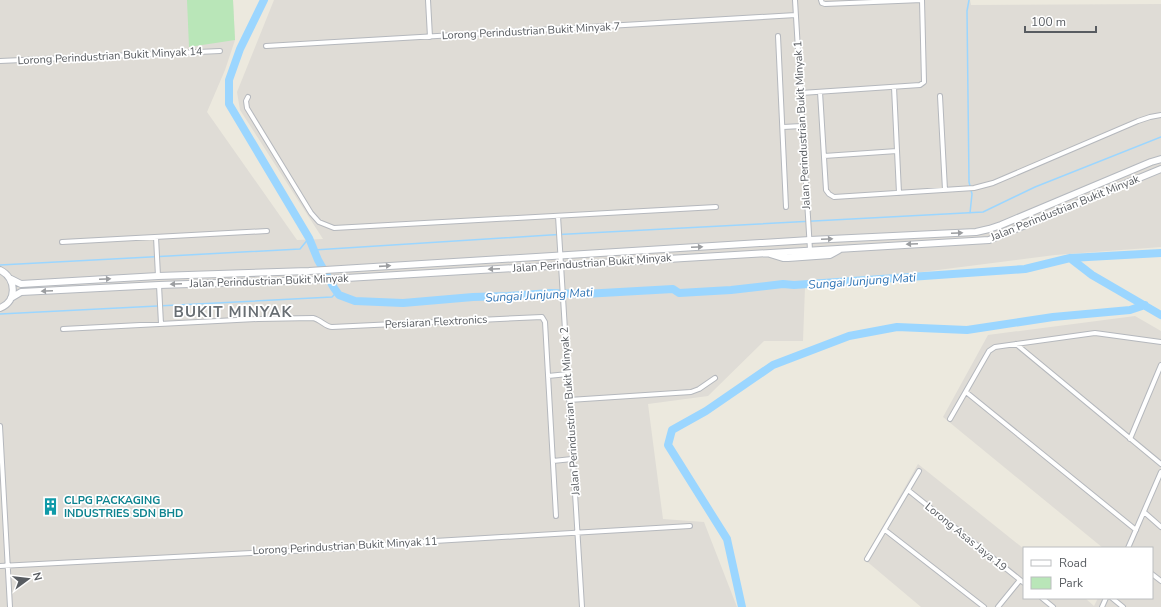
<svg xmlns="http://www.w3.org/2000/svg" width="1161" height="607" font-family="'Nunito Sans',sans-serif">
<style>
.industrial{fill:#dfdcd6}
.green{fill:#b9e6b8}
.lines{fill:none;stroke-linecap:round;stroke-linejoin:round}
.stream{stroke:#9bd6ff;stroke-width:1.5}
.river{stroke:#9bd6ff;stroke-width:8}
.minor-casing{stroke:#b5b8bd;stroke-width:6}
.secondary-casing{stroke:#b5b9bf;stroke-width:8}
.minor{stroke:#fff;stroke-width:4}
.secondary{stroke:#fff;stroke-width:6}
.oneway{fill:#9b9da0}
.labels{text-anchor:middle;dominant-baseline:central;stroke-width:3.5;stroke-linejoin:round;paint-order:stroke}
.street-label{font-size:11px;fill:#585c61;stroke:#fff}
.culture-label{font-size:11px;font-weight:bold;fill:#0d838f;stroke:#fff;text-anchor:start}
.water-label{font-size:12px;font-style:italic;fill:#3377b7;stroke:#fff}
.district-label{font-size:15px;font-weight:bold;letter-spacing:1px;fill:#686e73;stroke:#fff}
</style>
<rect width="100%" height="100%" fill="#ece9de"/>
<path class="industrial" d="M 0,0 L 233,0 L 235,40 L 225,70 L 207,112 L 297,240 L 323,239 L 240,110 L 237,92 L 274,0 L 970,0 L 971,5 L 1161,4 L 1161,247 L 1055,255 L 805,287 L 803,341 L 764,341 L 708,396 L 648,404 L 663,519 L 704,522 L 737,607 L 0,607 Z
M 1135,316 L 1161,331 L 1161,607 L 921,607 L 864,559 L 918,464 L 1024,549 L 1024,598 L 1085,598 L 1094,606 L 1098,598 L 1152,598 L 1152,548 L 1103,548 L 943,417 L 988,335 Z"/>
<path class="green" d="M 187,0 L 233,0 L 235,40 L 189,47 Z"/>
<g class="lines">
<path class="stream" d="M 969,0 L 967,11 L 969,182 L 972,194 L 970,213
M 314,250 L 550,235 L 983,212 L 1035,187 L 1161,137
M 0,265 L 300,249 L 309,238
M 0,314 L 332,297 L 337,292"/>
<path class="river" d="M 264,0 L 240,49 L 229,80 L 229,104 L 309,238 L 318,260 L 334,288 L 339,295 L 355,301 L 403,303 L 473,297 L 508,296 L 551,293 L 584,294 L 673,289 L 679,293 L 731,290 L 783,284 L 794,285 L 1025,269 L 1070,258 L 1161,253
M 1070,258 L 1092,275 L 1161,315
M 742,607 L 727,539 L 668,445 L 672,430 L 706,411 L 773,365 L 849,336 L 897,327 L 967,330 L 1053,317 L 1130,310 L 1145,305"/>
<defs>
<path id="minor" d="M 428,0 L 430,37
M 795,0 L 810,250
M 778,36 L 786,207
M 266,46 L 796,15
M 0,61 L 220,51
M 894,87 L 899,193
M 820,92 L 826,190 L 829,194 L 834,197 L 974,188 L 993,183 L 1138,121 L 1150,117 L 1161,115
M 801,93 L 920,85 L 924,82 L 922,0 L 825,4 L 822,3 L 821,0
M 940,96 L 945,190
M 248,97 L 246,101 L 247,108 L 311,213 L 319,222 L 334,228 L 716,207
M 783,127 L 802,126
M 824,156 L 897,151
M 558,216 L 582,607
M 156,237 L 158,276
M 62,242 L 267,231
M 159,285 L 161,324
M 63,329 L 258,319 L 313,318 C 321,320 326,327 332,327 L 542,317 L 545,322 L 556,516
M 1016,344 L 1161,464
M 548,376 L 568,374
M 966,392 L 1136,530
M 569,400 L 691,392 L 699,389 L 715,378
M 950,419 L 989,351 L 995,347 L 1095,333 L 1161,342
M 0,426 L 10,607
M 1130,439 L 1161,365
M 553,461 L 572,459
M 908,490 L 1024,583
M 1144,512 L 1161,527
M 885,530 L 984,607
M 1128,548 L 1161,472
M 867,559 L 919,471
M 0,566 L 349,548 L 418,542 L 690,526
M 1152,574 L 1161,581
M 1042,598 L 1053,607
M 1112,598 L 1123,607
M 998,607 L 1020,580
M 1102,607 L 1106,598"/>
<path id="secondary" d="M 770,254 L 783,258 L 788,258 L 830,255 L 839,250
M 0,270 C 16,278 18,301 0,308
M 11,279 L 21,284 L 158,276 L 309,271 L 810,240 L 976,232 L 989,229 L 1001,225 L 1151,162 L 1161,159
M 11,298 L 21,292 L 159,285 L 313,280 L 989,240 L 1161,169"/>
</defs>
<use href="#minor" class="minor-casing"/>
<use href="#secondary" class="secondary-casing"/>
<use href="#minor" class="minor"/>
<use href="#secondary" class="secondary"/>
</g>
<defs><path id="oneway-solid" d="M-6-.8H1V-3.2L6.5 0L1 3.2V.8H-6Z"/></defs>
<g class="oneway">
<use href="#oneway-solid" transform="translate(957 233) rotate(-3)"/>
<use href="#oneway-solid" transform="translate(827 239) rotate(-3)"/>
<use href="#oneway-solid" transform="translate(912 244) rotate(177)"/>
<use href="#oneway-solid" transform="translate(697 247) rotate(-3)"/>
<use href="#oneway-solid" transform="translate(385 266) rotate(-4)"/>
<use href="#oneway-solid" transform="translate(494 269) rotate(177)"/>
<use href="#oneway-solid" transform="translate(105 279) rotate(-3)"/>
<use href="#oneway-solid" transform="translate(176 284) rotate(178)"/>
<use href="#oneway-solid" transform="translate(47 291) rotate(177)"/>
</g>
<defs>
<symbol id="building-bare" viewBox="-9 -9 18 18"><path d="M-4-6H4V6H1V3H-1V6H-4ZM-2.5-4.3h1.7v1.8h-1.7ZM.8-4.3h1.7v1.8H.8ZM-2.5-1h1.7V.8h-1.7ZM.8-1h1.7V.8H.8Z" fill="#0f9aa8" stroke="#fff" stroke-width="2.5" paint-order="stroke"/></symbol>
</defs>
<g fill-rule="evenodd">
<use href="#building-bare" x="38" y="494" width="25" height="25"/>
</g>
<g class="labels">
<g class="street-label">
<text transform="translate(531 31) rotate(-3)">Lorong Perindustrian Bukit Minyak 7</text>
<text transform="translate(110 56) rotate(-3)">Lorong Perindustrian Bukit Minyak 14</text>
<text transform="translate(802 125) rotate(-93)">Jalan Perindustrian Bukit Minyak 1</text>
<text transform="translate(1065 208) rotate(-22)">Jalan Perindustrian Bukit Minyak</text>
<text transform="translate(592 263) rotate(-4)">Jalan Perindustrian Bukit Minyak</text>
<text transform="translate(269 281) rotate(-2)">Jalan Perindustrian Bukit Minyak</text>
<text transform="translate(436 322) rotate(-3)">Persiaran Flextronics</text>
<text transform="translate(570 411) rotate(-94)">Jalan Perindustrian Bukit Minyak 2</text>
<text transform="translate(966 537) rotate(39)">Lorong Asas Jaya 19</text>
<text transform="translate(345 546) rotate(-3)">Lorong Perindustrian Bukit Minyak 11</text>
</g>
<g class="culture-label">
<text x="64" y="500">CLPG PACKAGING<tspan x="64" dy="13">INDUSTRIES SDN BHD</tspan></text>
</g>
<g class="water-label">
<text transform="translate(862 281) rotate(-4)">Sungai Junjung Mati</text>
<text transform="translate(539 295) rotate(-3)">Sungai Junjung Mati</text>
</g>
<g class="district-label">
<text x="233" y="312">BUKIT MINYAK</text>
</g>
</g>
<rect x="1023" y="547" width="130" height="52" fill="#ffffff" stroke="#bcbec0"/>
<rect x="1031" y="560" width="20" height="6" fill="#ffffff" stroke="#bcbec0"/>
<text x="1059" y="567" font-size="12" fill="#585c61">Road</text>
<rect x="1031" y="577" width="20" height="12" fill="#b9e6b8" stroke="#bcbec0"/>
<text x="1059" y="587" font-size="12" fill="#585c61">Park</text>
<g transform="translate(28 579) rotate(75)" stroke="#ffffff" stroke-width="3" paint-order="stroke">
<path d="M0-3L7 15L0 10L-7 15Z" fill="#585c61"/>
<text y="-6" font-size="11" font-weight="bold" text-anchor="middle" fill="#585c61">N</text>
</g>
<path d="M1025 26v6h71v-6" fill="none" stroke="#585c61" stroke-width="2"/>
<text x="1031" y="26" font-size="12" fill="#585c61" stroke="#ffffff" stroke-width="3" paint-order="stroke">100 m</text>
</svg>
